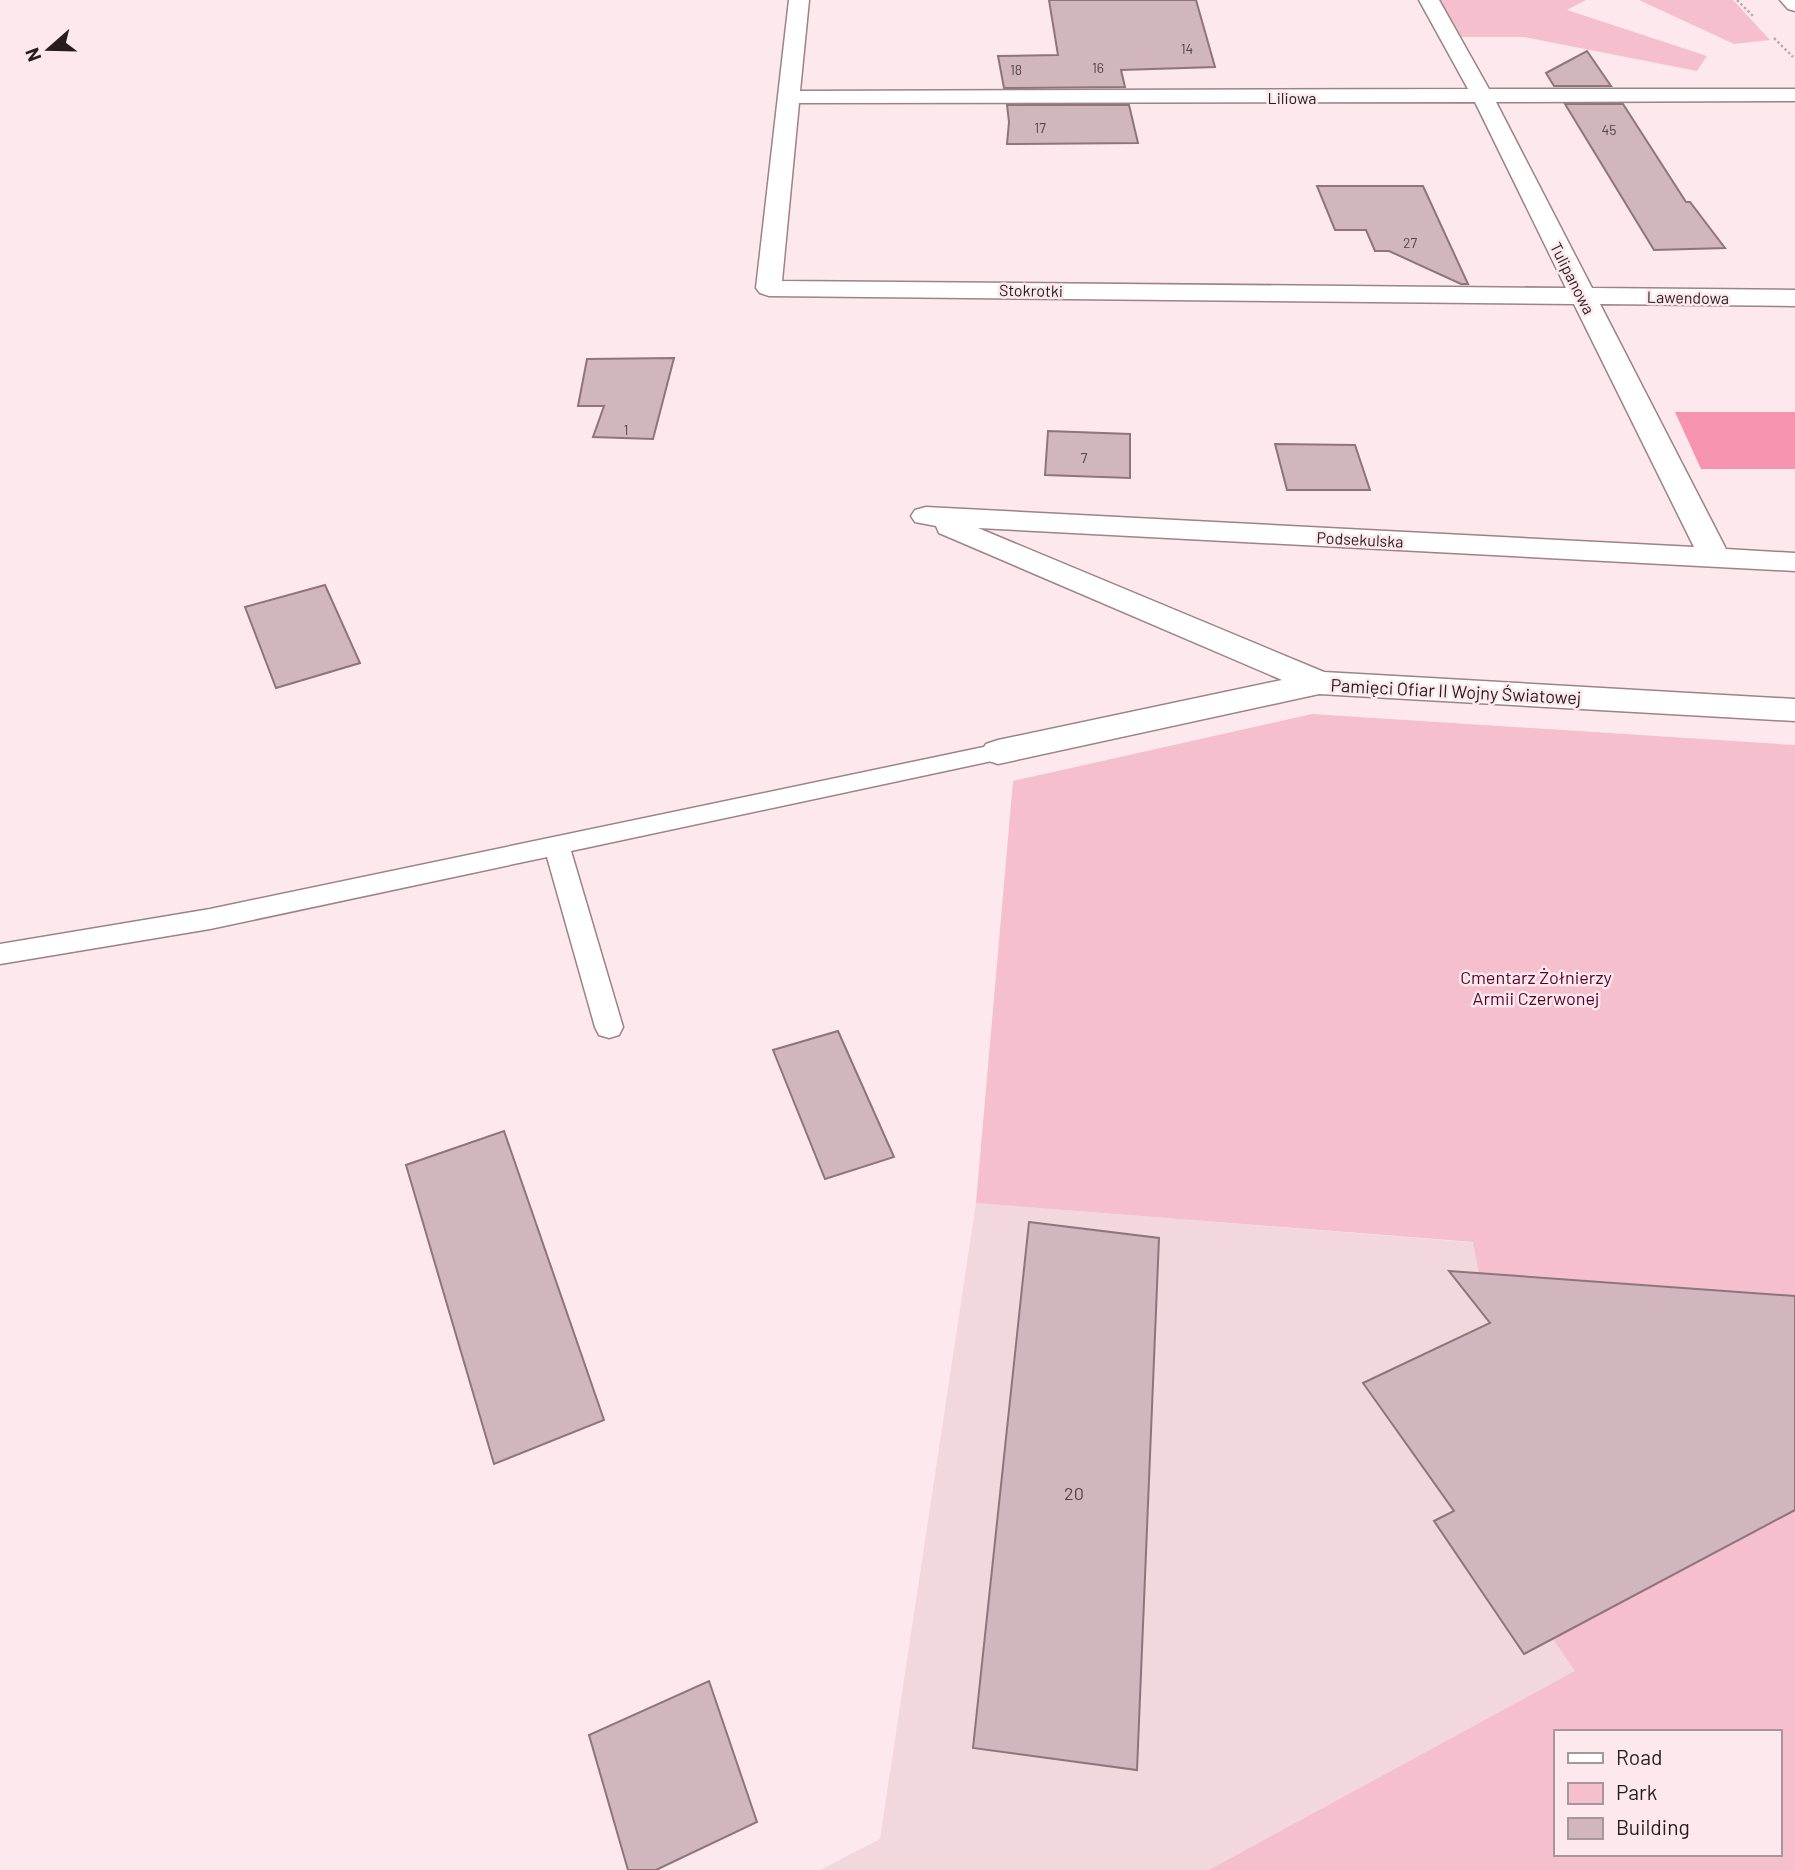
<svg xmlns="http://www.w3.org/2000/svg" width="1795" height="1870" font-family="Barlow,sans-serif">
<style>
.built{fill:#f2d7dd;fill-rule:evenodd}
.green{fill:#f5bfcd;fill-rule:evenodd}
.forest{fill:#f693af}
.building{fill:#d1b7bd;stroke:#8d757b;stroke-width:2}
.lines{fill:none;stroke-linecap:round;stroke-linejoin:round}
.lane-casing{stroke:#9b8389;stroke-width:3}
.street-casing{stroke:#9b8389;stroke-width:3}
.path{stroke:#bcaaae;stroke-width:2.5;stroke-dasharray:2.5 2.5;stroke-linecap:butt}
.lane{fill:#fff;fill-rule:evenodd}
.street{fill:#fff;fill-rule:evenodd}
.labels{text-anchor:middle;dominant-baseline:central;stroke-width:5;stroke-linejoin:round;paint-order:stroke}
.number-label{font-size:14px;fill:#514446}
.far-street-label{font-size:16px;fill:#261d1f;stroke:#fde8ed}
.street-label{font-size:18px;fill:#261d1f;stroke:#fde8ed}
.park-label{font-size:18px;fill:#580028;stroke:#fde8ed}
.near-number-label{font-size:18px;fill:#514446}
</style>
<rect width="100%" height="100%" fill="#fde8ed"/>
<path class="built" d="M 976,1203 L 1795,1268 L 1795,1870 L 820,1870 L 880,1839 ZM 1555,1732 L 1779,1732 L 1779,1854 L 1555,1854 Z"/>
<path class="green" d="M 1435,0 L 1586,0 L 1567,10 L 1707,56 L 1697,71 L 1524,37 L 1456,37 Z
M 1639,0 L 1733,0 L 1770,40 L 1734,44 Z
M 1312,714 L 1795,745 L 1795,1296 L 1479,1274 L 1473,1242 L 976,1203 L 1013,781 Z
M 1795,1510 L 1795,1870 L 1209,1870 L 1575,1671 L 1553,1639 ZM 1555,1732 L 1779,1732 L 1779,1854 L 1555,1854 Z"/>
<path class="forest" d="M 1675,412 L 1795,412 L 1795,469 L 1701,469 Z"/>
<path class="building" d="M 1049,0 L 1196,0 L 1215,67 L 1121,70 L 1125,87 L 1004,88 L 998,56 L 1058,55 Z
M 1587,51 L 1611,86 L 1554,86 L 1546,73 Z
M 1565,104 L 1623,104 L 1686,202 L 1690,202 L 1725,248 L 1654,250 Z
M 1007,105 L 1129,105 L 1138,143 L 1007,144 L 1009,122 Z
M 1317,186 L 1423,186 L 1468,284 L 1461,284 L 1389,251 L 1375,251 L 1366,230 L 1335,230 Z
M 674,358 L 653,439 L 593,437 L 604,406 L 578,406 L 587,359 Z
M 1048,431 L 1130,434 L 1130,478 L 1045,475 Z
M 1275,444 L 1355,445 L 1370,490 L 1287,490 Z
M 325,585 L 360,663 L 276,688 L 245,607 Z
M 838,1031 L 894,1157 L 825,1179 L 773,1050 Z
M 504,1131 L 604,1420 L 494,1464 L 406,1165 Z
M 1029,1222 L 1159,1238 L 1137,1770 L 973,1748 Z
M 1449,1271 L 1795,1296 L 1795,1510 L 1524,1654 L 1434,1521 L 1454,1511 L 1363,1383 L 1490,1323 Z
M 709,1681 L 757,1822 L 656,1870 L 628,1870 L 589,1735 Z"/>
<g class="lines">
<defs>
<path id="lane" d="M 998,744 L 1006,746 L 1010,752 L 1006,758 L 571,851 L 623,1027 L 619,1035 L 609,1038 L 599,1035 L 595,1027 L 547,857 L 210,929 L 0,964 L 0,944 L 210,909 Z"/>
<path id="street" d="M 789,0 L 809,0 L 800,91 L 1468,89 L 1419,0 L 1439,0 L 1489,89 L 1795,89 L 1795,101 L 1496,102 L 1592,288 L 1795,290 L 1795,306 L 1600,304 L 1726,549 L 1795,553 L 1795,571 L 978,528 L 1324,672 L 1795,699 L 1795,721 L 1319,694 L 998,764 L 986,760 L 981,752 L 986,744 L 998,740 L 1282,680 L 939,533 L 936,526 L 915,522 L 911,516 L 915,510 L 926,507 L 1694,547 L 1574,304 L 769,296 L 760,293 L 756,288 ZM 1475,102 L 1566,288 L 782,281 L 799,103 Z
M 1780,0 L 1795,0 L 1795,11 L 1788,9 Z"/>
</defs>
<use href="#lane" class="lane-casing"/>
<use href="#street" class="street-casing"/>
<path class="path" d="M 1737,0 L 1754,17
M 1774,38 L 1793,57"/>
<use href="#lane" class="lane"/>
<use href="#street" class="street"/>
</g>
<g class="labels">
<g class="number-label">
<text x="1187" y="48">14</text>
<text x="1098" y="67">16</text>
<text x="1016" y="69">18</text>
<text x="1040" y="127">17</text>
<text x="1609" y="129">45</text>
<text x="1410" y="242">27</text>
<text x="626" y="429">1</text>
<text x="1084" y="457">7</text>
</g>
<g class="far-street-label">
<text x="1292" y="97">Liliowa</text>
<text transform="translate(1573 278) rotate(63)">Tulipanowa</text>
<text transform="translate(1031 290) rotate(1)">Stokrotki</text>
<text transform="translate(1688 297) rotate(1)">Lawendowa</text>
<text transform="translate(1360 539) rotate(3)">Podsekulska</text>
</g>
<g class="street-label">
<text transform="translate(1456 691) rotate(3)">Pamięci Ofiar II Wojny Światowej</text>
</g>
<g class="park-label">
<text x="1536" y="977">Cmentarz Żołnierzy<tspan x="1536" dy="21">Armii Czerwonej</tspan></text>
</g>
<g class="near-number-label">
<text x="1074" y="1493">20</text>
</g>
</g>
<rect x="1554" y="1730" width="228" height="126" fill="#fde8ed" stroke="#a7979b" stroke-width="2"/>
<rect x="1568" y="1753" width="35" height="10" fill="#ffffff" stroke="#a7979b" stroke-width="2"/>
<text x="1616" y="1765" font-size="21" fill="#261d1f">Road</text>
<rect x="1568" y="1783" width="35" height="21" fill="#f5bfcd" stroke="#a7979b" stroke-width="2"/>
<text x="1616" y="1800" font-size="21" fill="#261d1f">Park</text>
<rect x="1568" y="1818" width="35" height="21" fill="#d1b7bd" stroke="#a7979b" stroke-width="2"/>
<text x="1616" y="1835" font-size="21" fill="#261d1f">Building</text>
<g transform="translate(49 49) rotate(250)" stroke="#fde8ed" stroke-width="5" paint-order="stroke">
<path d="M0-5L12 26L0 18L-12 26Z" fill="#261d1f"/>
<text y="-10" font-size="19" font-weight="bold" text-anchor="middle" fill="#261d1f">N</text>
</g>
</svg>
